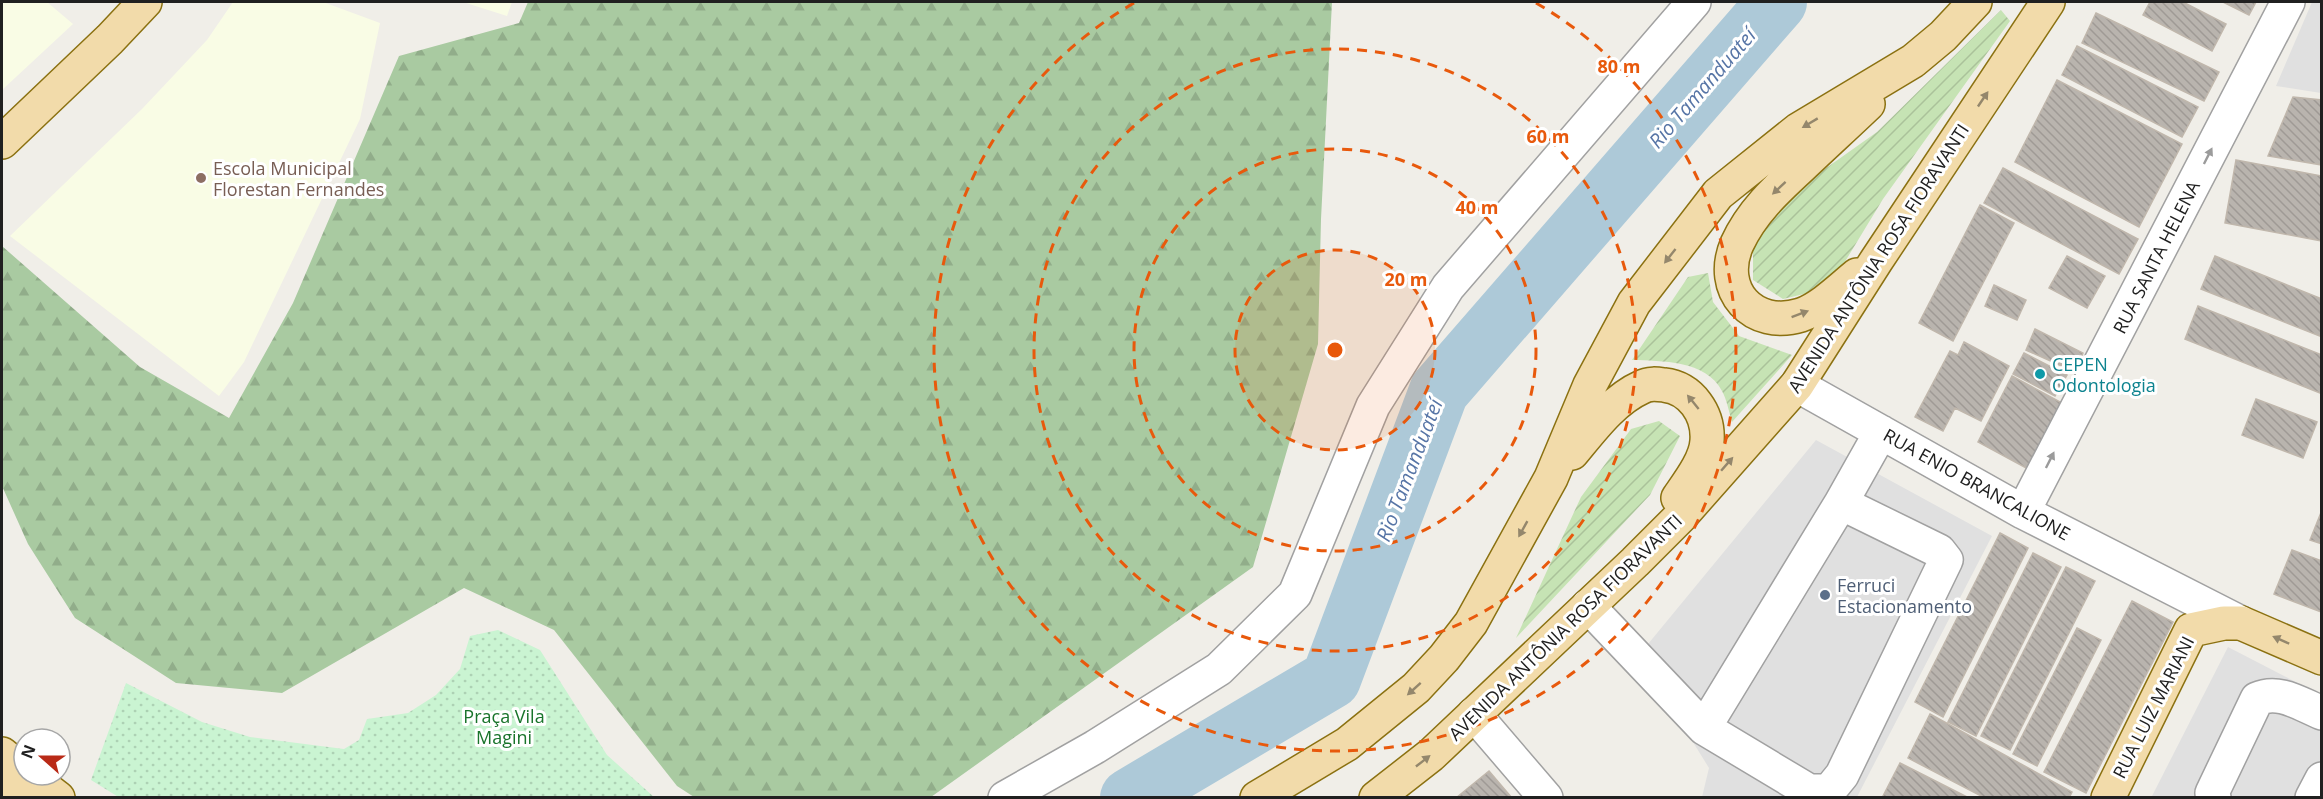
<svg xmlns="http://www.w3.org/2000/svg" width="2323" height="799" font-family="'Open Sans',sans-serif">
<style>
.education{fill:#f9fce5}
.forest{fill:url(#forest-firs)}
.park{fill:url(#park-dots)}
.garden{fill:url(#garden-furrows)}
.parking{fill:#e0e0e0}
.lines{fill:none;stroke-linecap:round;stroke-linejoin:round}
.river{stroke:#adc9d8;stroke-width:60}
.building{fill:url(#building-back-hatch);stroke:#c0b7ac;stroke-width:1.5}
.minor-casing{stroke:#a1a1a1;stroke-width:36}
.major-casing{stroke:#8b7111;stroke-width:36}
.minor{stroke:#fff;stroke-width:33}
.major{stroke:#f2dbaa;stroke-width:33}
.oneway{fill:#94876c}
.oneway2{fill:#9b9b9b}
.ring{fill:none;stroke:#e8590c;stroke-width:3;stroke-dasharray:10 8}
.education-dot{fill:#8d6e63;stroke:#fff;stroke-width:2}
.culture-dot{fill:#0f9aa8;stroke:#fff;stroke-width:2}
.service-dot{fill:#5c6f8a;stroke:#fff;stroke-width:2}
.labels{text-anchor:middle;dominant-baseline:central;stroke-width:6;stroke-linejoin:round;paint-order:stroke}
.education-label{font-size:18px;fill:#785e54;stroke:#fff;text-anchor:start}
.street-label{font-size:18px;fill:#202020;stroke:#fff}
.culture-label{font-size:18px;fill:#0d838f;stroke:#fff;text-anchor:start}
.service-label{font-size:18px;fill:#4e5e75;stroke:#fff;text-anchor:start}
.park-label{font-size:18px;fill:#19742b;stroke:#fff}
.water-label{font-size:20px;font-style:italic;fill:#5775a6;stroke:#fff}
.centre{fill:#e8590c;stroke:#fff;stroke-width:3}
.ring-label{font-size:18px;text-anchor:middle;font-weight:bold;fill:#e8590c;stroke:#fff;stroke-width:6;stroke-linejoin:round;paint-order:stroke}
</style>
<defs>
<pattern id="forest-firs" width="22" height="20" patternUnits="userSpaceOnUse" patternTransform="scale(1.5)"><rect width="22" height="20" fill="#a9caa1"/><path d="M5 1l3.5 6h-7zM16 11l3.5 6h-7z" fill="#91ad8a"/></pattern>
<pattern id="park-dots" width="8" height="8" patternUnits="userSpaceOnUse" patternTransform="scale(1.5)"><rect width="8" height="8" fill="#caf4d2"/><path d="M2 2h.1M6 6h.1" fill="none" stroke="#add1b4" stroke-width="1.8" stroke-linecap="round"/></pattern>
<pattern id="garden-furrows" width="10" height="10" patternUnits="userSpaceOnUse" patternTransform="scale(1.5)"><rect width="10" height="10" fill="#c6e3b4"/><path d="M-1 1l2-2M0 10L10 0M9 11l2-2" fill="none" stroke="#aac29a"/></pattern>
<pattern id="building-back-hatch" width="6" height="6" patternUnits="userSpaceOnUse" patternTransform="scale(1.5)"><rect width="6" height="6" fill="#b9b4ae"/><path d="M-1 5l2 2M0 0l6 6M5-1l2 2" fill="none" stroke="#9f9a95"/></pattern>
</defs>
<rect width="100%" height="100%" fill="#f0eee8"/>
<path class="education" d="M 2,2 L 47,2 L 73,24 L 2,90 Z
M 233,2 L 323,2 L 380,23 L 360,119 L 244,362 L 219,396 L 10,236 L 142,109 L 207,40 Z
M 463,2 L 512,2 L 507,16 Z"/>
<path class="forest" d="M 528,2 L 1332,2 L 1321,219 L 1318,344 L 1253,567 L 931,797 L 694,797 L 677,786 L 554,630 L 464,588 L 282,693 L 176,683 L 75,618 L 28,544 L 2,486 L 2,246 L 140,367 L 229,418 L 293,303 L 399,56 L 519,23 Z"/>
<path class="park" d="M 498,630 L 540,650 L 607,755 L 654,797 L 120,798 L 91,780 L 126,683 L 202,722 L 250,737 L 344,749 L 359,740 L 367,719 L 408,713 L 436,695 L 460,669 L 470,636 Z"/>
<path class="garden" d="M 2001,10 L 2010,21 L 1883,199 L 1829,288 L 1783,299 L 1753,280 L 1753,238 L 1791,193 L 1877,132 Z
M 1708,273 L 1713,302 L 1739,336 L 1792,355 L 1732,422 C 1729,412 1727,400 1722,391 C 1706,360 1661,361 1632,360 L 1688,277 Z
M 1659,421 L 1680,436 L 1650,495 L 1516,638 L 1581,497 L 1631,429 Z"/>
<path class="parking" d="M 2312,2 L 2321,2 L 2321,93 L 2276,86 Z
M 1816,440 L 1992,536 L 1857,797 L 1702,797 L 1709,768 L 1639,655 Z
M 2228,647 L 2321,695 L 2321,797 L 2151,798 Z"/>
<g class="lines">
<path class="river" d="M 1130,798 L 1331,679 L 1439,391 L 1777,2"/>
</g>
<path class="building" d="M 2150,2 L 2183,2 L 2226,24 L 2212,51 L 2143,15 Z
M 2223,2 L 2256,2 L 2249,15 Z
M 2096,13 L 2219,72 L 2204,101 L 2082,43 Z
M 2077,46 L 2198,107 L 2182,137 L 2062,75 Z
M 2057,80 L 2182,144 L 2139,227 L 2015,162 Z
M 2293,97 L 2322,100 L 2322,165 L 2268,156 Z
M 2236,160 L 2322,176 L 2322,241 L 2225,223 Z
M 2003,168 L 2138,239 L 2119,274 L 1984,203 Z
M 1980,205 L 2014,223 L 1953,341 L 1919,323 Z
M 2067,256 L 2105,276 L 2087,308 L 2049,288 Z
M 2215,256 L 2322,299 L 2322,337 L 2201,289 Z
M 1994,285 L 2026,300 L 2017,320 L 1985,306 Z
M 2198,306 L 2322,355 L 2322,388 L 2320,393 L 2185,339 Z
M 2035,329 L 2083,353 L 2075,372 L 2026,350 Z
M 1964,342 L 2009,366 L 1981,421 L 1955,408 L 1943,431 L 1915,417 L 1950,351 L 1958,355 Z
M 2024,353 L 2067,375 L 2055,396 L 2013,374 Z
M 2012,376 L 2062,403 L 2028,469 L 1978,442 Z
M 2256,399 L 2317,422 L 2303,458 L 2242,435 Z
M 2322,510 L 2322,544 L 2310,540 Z
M 2000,533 L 2028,548 L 1943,717 L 1915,702 Z
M 2292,550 L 2322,561 L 2321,612 L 2274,594 Z
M 2033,553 L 2061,567 L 1976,736 L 1948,722 Z
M 2066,567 L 2095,581 L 2010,750 L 1981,736 Z
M 2132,601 L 2173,622 L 2086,793 L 2044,772 Z
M 2077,628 L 2101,640 L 2037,766 L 2013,754 Z
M 1930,714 L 2072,792 L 2069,798 L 1985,798 L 1908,758 Z
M 1900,763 L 1969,798 L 1882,798 Z
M 1489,771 L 1512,798 L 1456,798 Z"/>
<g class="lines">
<defs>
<path id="minor" d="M 1797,385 L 2023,512 L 2241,623
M 2023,512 L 2288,2
M 1588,606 L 1704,728 L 1809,791 L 1829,791 L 1842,775 L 1946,560 L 1939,551 L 1841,503 L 1881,432
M 1474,714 L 1546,798
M 1704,728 L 1841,503
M 1005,798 L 1095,747 L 1219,669 L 1295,594 L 1373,406 L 1448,287 L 1694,2
M 2214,798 L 2212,793 L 2257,699 C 2279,689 2300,704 2322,713
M 2312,798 L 2322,779"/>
<path id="major" d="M 2,142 L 110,39 L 145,2
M 1857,275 C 1840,289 1821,308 1801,315 C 1753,330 1717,290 1737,244 C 1752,211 1778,188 1804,164 C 1825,144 1847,124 1868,104
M 1572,453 C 1592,429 1613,400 1642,387 C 1649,383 1657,384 1664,385 C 1691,388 1709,414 1707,441 C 1706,460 1689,482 1678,498
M 2,754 L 24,772
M 28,775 L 58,798
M 2,783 L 35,781
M 1257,798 L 1347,744 L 1416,688 L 1444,658 L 1471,623 L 1551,478 L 1590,385 L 1634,303 L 1718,194 L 1798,130 L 1913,61 L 1943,36 L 1975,2
M 1376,798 L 1431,755 L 1635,562 L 1681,516 L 1797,385 L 1876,261 L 2048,2
M 2108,798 L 2191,630 L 2224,623 L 2241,623 L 2322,658"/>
</defs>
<use href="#minor" class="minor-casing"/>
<use href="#major" class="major-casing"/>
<use href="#minor" class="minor"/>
<use href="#major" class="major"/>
</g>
<defs><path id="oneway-solid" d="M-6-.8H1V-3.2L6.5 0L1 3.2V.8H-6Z" transform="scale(1.5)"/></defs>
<g class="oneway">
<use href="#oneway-solid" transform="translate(1983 99) rotate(-56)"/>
<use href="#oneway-solid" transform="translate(1810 123) rotate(149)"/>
<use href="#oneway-solid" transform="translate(1779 188) rotate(137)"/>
<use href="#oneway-solid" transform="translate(1670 256) rotate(128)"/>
<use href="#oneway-solid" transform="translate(1800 314) rotate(-21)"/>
<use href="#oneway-solid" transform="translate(1693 402) rotate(-129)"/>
<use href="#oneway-solid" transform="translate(1727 464) rotate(-49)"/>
<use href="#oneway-solid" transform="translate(1523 529) rotate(119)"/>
<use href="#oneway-solid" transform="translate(2281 640) rotate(-156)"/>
<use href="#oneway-solid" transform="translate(1414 689) rotate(138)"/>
<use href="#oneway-solid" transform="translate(1423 761) rotate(-38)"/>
</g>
<g class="oneway2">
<use href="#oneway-solid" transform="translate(2208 156) rotate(-63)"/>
<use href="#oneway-solid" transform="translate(2050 460) rotate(-63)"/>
</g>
<circle cx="1335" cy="350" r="100" fill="#e8590c" fill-opacity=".12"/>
<g class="ring">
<circle cx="1335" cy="350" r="100"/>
<circle cx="1335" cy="350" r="201"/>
<circle cx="1335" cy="350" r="301"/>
<path d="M1536 3A401 401 0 1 1 1134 3"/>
</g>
<circle class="education-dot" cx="201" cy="178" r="6"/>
<circle class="culture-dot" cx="2040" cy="374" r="6"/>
<circle class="service-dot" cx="1825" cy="595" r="6"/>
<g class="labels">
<g class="education-label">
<text x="213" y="168">Escola Municipal<tspan x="213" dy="21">Florestan Fernandes</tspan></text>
</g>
<g class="street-label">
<text transform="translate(2156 257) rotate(-63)">RUA SANTA HELENA</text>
<text transform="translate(1878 258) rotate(-57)">AVENIDA ANTÔNIA ROSA FIORAVANTI</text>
<text transform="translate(1977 484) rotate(29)">RUA ENIO BRANCALIONE</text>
<text transform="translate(1565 627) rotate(-44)">AVENIDA ANTÔNIA ROSA FIORAVANTI</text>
<text transform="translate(2153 707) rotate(-63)">RUA LUIZ MARIANI</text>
</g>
<g class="culture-label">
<text x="2052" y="364">CEPEN<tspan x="2052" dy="21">Odontologia</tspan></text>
</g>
<g class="service-label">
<text x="1837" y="585">Ferruci<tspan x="1837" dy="21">Estacionamento</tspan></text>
</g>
<g class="park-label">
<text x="504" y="716">Praça Vila<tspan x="504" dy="21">Magini</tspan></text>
</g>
<g class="water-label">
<text transform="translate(1702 88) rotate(-49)">Rio Tamanduateí</text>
<text transform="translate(1409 470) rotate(-69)">Rio Tamanduateí</text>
</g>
</g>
<circle cx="1335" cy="350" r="9" class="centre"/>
<g class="ring-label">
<text x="1619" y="73">80 m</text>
<text x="1548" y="143">60 m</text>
<text x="1477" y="214">40 m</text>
<text x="1406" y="286">20 m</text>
</g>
<rect width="2323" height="799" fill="none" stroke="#202020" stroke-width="6"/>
<g transform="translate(42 757) rotate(291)"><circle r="28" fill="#ffffff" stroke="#a6a6a6" stroke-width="1.5"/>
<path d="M0-4.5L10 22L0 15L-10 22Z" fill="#b92a17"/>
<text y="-9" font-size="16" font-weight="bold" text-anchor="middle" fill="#202020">N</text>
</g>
</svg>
